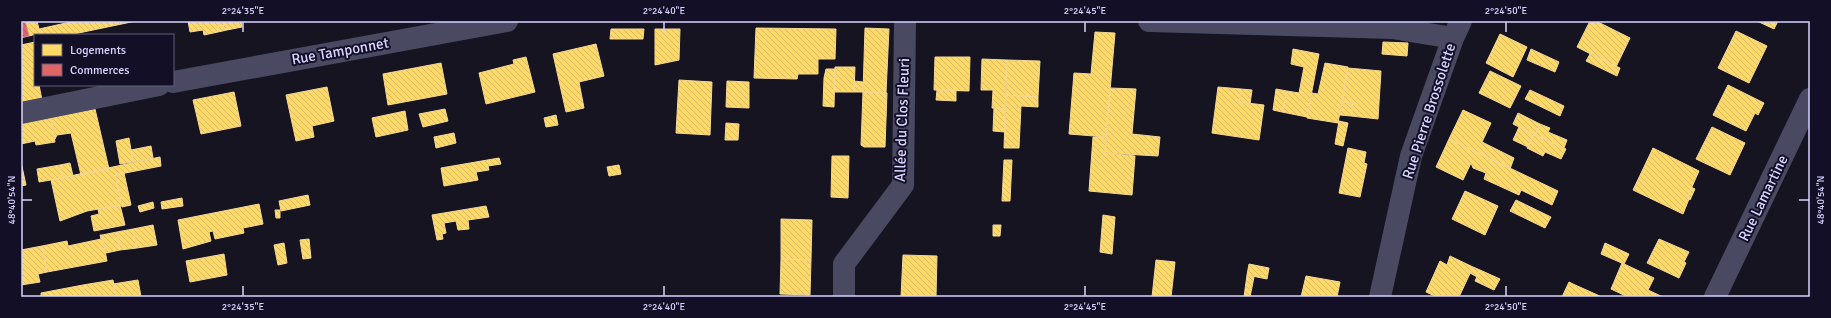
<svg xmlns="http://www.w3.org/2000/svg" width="1831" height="318" font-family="Signika,sans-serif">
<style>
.homes{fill:url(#homes-back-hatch);stroke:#f4d894}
.shops{fill:url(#shops-back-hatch);stroke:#de8794}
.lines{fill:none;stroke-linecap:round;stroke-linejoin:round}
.minor{stroke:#4a4962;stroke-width:22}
.ticks{fill:none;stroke:#d9d4ff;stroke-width:1.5}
.labels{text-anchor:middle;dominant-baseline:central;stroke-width:4;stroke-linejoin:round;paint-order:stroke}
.street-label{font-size:15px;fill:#d9d4ff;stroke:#130f26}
.neatline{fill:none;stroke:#d9d4ff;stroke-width:1.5}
.ticks-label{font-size:10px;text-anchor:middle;fill:#d9d4ff}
</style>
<defs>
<pattern id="homes-back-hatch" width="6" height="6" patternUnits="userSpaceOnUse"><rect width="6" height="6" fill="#ffd966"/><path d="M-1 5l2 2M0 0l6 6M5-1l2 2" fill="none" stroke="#d9ba61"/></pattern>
<pattern id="shops-back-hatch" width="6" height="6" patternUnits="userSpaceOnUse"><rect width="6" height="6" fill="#e06666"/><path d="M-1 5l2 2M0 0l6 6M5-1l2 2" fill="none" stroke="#b05b5e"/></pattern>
</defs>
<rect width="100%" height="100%" fill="#161421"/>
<path class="homes" d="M 25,21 L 37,21 L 40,33 L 29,36 Z
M 75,21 L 136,21 L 69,35 L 36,35 L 40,33 L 39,29 Z
M 188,21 L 241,21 L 242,27 L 227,30 L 226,25 L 217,27 L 218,32 L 204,35 L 203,30 L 190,32 Z
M 1590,21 L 1596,21 L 1630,38 L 1616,67 L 1577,47 Z
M 1757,21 L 1778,21 L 1774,29 Z
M 226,25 L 227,30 L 218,32 L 217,27 Z
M 756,28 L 836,29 L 835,59 L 818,59 L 818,74 L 798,74 L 797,79 L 754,78 Z
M 865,28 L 889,29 L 886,93 L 863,92 Z
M 611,29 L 644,29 L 643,39 L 610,39 Z
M 655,29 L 680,29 L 679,60 L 655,65 Z
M 1736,31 L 1767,46 L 1749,83 L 1718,68 Z
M 1095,32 L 1115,33 L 1106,137 L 1069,134 L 1074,73 L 1091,74 Z
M 1500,34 L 1527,47 L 1513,77 L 1486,63 Z
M 35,42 L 35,85 L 39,85 L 42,100 L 21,105 L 21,45 Z
M 1383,42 L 1408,43 L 1407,56 L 1382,54 Z
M 596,44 L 604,76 L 579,82 L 584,108 L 566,112 L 553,54 Z
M 1293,49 L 1319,54 L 1307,117 L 1282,112 L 1287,91 L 1299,93 L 1304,67 L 1291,64 Z
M 1531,49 L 1559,62 L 1555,72 L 1527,60 Z
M 1590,54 L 1620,68 L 1617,76 L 1586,61 Z
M 526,57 L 535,92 L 486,104 L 479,73 L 514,64 L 513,60 Z
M 935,57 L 970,57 L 969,91 L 934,90 Z
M 982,59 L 1007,60 L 1005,109 L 992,108 L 993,90 L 981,90 Z
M 1007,60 L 1040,61 L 1038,97 L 1006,95 Z
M 441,63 L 447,94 L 388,105 L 383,74 Z
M 1325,63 L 1348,67 L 1338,123 L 1307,118 L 1312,93 L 1318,94 Z
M 835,67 L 855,67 L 854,92 L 834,92 Z
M 1348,68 L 1381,71 L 1378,119 L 1351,116 L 1353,103 L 1342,102 Z
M 826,69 L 835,69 L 834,107 L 823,106 L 824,78 Z
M 1490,71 L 1521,86 L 1510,108 L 1479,93 Z
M 679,80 L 712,82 L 710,135 L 676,133 Z
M 727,81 L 749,82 L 749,108 L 726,107 Z
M 854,81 L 863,82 L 863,92 L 854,92 Z
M 1728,85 L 1764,103 L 1758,115 L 1755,113 L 1746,131 L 1713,115 Z
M 327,87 L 334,121 L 312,126 L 314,137 L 296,141 L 286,95 Z
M 1218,87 L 1241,89 L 1239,102 L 1264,105 L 1259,140 L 1212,133 Z
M 1110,88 L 1136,89 L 1132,134 L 1160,137 L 1158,156 L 1105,153 Z
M 1241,89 L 1252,90 L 1250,104 L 1239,102 Z
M 1276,89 L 1287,91 L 1282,112 L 1273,110 Z
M 937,90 L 956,90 L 956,101 L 936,100 Z
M 1530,90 L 1564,106 L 1560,116 L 1525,99 Z
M 234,92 L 241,126 L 201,134 L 193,100 Z
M 863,92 L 887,93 L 885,147 L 864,147 L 861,145 Z
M 1006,95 L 1038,97 L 1038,107 L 1021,106 L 1019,148 L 1004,148 Z
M 1342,102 L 1353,103 L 1351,116 L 1340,115 Z
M 994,108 L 1005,109 L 1005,132 L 993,131 Z
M 95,109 L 109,169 L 81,175 L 71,133 L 57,135 L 55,139 L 51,117 Z
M 445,109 L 448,121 L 423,127 L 419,114 Z
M 1463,110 L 1491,123 L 1482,142 L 1514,158 L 1510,169 L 1449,139 Z
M 405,111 L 408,130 L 376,137 L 372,118 Z
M 1518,113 L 1540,124 L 1535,135 L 1513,124 Z
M 556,115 L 558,125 L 546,127 L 544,118 Z
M 51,117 L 55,142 L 36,145 L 35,141 L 21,144 L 21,123 Z
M 1339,121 L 1348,123 L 1343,146 L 1335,144 Z
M 726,123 L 739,124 L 738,140 L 725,140 Z
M 1540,124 L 1550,128 L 1548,132 L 1567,140 L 1564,148 L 1535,135 Z
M 1519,127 L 1534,134 L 1528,147 L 1513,140 Z
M 1712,127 L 1745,143 L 1730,175 L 1696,159 Z
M 454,133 L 456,143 L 436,148 L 434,137 Z
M 1534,134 L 1566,149 L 1561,159 L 1545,152 L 1543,156 L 1527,148 Z
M 1093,137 L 1106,137 L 1105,153 L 1135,156 L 1132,195 L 1089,191 Z
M 129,138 L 133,162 L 120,164 L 116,141 Z
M 1449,139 L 1558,191 L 1552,205 L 1521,190 L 1519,195 L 1484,179 L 1486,173 L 1473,168 L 1471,163 L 1463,180 L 1436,167 Z
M 151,146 L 153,158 L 133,162 L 131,150 Z
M 1348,148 L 1366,152 L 1364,163 L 1367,164 L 1360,197 L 1339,193 Z
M 1653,148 L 1699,171 L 1687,198 L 1689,199 L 1683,214 L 1633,190 Z
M 832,156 L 849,156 L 848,198 L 831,197 Z
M 160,157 L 161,166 L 115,175 L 122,205 L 87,211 L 60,221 L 51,180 Z
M 499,158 L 501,164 L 488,166 L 489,170 L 476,172 L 478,180 L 444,186 L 441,168 Z
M 1004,160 L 1012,160 L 1010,201 L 1002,201 Z
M 21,162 L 26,185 L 21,186 Z
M 70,163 L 73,176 L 62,178 L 60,165 Z
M 60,165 L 62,178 L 39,182 L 37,169 Z
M 619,165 L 621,174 L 609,176 L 607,167 Z
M 124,173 L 131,205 L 122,207 L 115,175 Z
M 1691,187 L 1695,189 L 1690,200 L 1687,198 Z
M 1465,191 L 1498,206 L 1485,235 L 1452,219 Z
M 308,195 L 310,205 L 281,211 L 279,201 Z
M 182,198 L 183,206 L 162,209 L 161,202 Z
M 1516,200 L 1551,217 L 1545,228 L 1510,211 Z
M 153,202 L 154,208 L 140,212 L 138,206 Z
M 259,204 L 263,224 L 243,228 L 244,233 L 215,239 L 213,231 L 209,232 L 211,241 L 183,249 L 178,220 Z
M 120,205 L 125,225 L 94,231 L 91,216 L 99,214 L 98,209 Z
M 486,206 L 489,217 L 468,220 L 469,229 L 458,230 L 456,221 L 444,223 L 446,233 L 442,234 L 443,239 L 437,240 L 432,215 Z
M 275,210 L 280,210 L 280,218 L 276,218 Z
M 1103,215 L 1115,217 L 1112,254 L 1100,252 Z
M 781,219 L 812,220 L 811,260 L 781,259 Z
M 153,225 L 157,245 L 137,248 L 133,229 Z
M 993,225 L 1001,225 L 1000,236 L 993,236 Z
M 133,229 L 137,248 L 120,250 L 117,232 Z
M 117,232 L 120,250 L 106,253 L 102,235 Z
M 100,235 L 102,235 L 107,261 L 47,272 L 42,246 L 67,241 L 68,246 L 101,239 Z
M 309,239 L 311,258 L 303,259 L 300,240 Z
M 1659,239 L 1689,252 L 1684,262 L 1686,263 L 1679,278 L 1647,263 Z
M 284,243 L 287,263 L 278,265 L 274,245 Z
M 1605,243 L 1629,254 L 1624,264 L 1601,254 Z
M 42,246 L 47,272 L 38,274 L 40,282 L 21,285 L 21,250 Z
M 224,254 L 227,275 L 190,282 L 186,261 Z
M 903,255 L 937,256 L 936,297 L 901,297 Z
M 1450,256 L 1473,267 L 1459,297 L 1437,297 L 1426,292 L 1440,261 L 1447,265 Z
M 781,259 L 811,260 L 810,295 L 780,294 Z
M 1156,260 L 1175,262 L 1171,297 L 1152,297 Z
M 1622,263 L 1654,278 L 1648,290 L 1663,297 L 1628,297 L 1611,289 Z
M 1249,264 L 1269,268 L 1267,279 L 1247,275 Z
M 1473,267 L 1480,270 L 1477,277 L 1470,273 Z
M 1480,270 L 1500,279 L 1494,290 L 1475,281 Z
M 1247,275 L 1254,277 L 1250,297 L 1244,297 Z
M 1306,276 L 1340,282 L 1337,297 L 1301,297 Z
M 113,280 L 116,297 L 86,297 L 83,285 Z
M 138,280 L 141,297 L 116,297 L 113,284 Z
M 1569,282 L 1573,284 L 1602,297 L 1562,297 Z
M 83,285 L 86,297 L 41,297 L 41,293 Z"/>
<path class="shops" d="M 21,21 L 25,21 L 29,36 L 21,38 Z"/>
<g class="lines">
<path class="minor" d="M 1149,21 L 1392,28 L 1453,38
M 173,82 L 507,21
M 21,113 L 159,85
M 844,297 L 844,264 L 903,185 L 905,21
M 1380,297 L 1411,156 L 1453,38 L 1461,21
M 1715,297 L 1810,99"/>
</g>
<path class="ticks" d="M 243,22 L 243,32M 664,22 L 664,32M 1085,22 L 1085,32M 1506,22 L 1506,32M 22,200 L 32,200M 1799,200 L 1809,200M 243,286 L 243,296M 664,286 L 664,296M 1085,286 L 1085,296M 1506,286 L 1506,296"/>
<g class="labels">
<g class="street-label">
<text transform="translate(340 51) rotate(-10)">Rue Tamponnet</text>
<text transform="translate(1429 111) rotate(-72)">Rue Pierre Brossolette</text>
<text transform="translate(902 120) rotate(-88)">Allée du Clos Fleuri</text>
<text transform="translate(1763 198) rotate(-64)">Rue Lamartine</text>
</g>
</g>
<rect width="1831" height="318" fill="none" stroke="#130f26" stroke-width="44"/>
<rect x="34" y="34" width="140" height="52" fill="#130f26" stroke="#625e7d"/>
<rect x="42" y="44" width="20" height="12" fill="#ffd966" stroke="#625e7d"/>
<text x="70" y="54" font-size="12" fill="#d9d4ff">Logements</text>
<rect x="42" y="64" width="20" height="12" fill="#e06666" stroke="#625e7d"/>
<text x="70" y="74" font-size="12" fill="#d9d4ff">Commerces</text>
<rect x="22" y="22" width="1787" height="274" class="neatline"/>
<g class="ticks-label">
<text x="243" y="14">2°24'35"E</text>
<text x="664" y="14">2°24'40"E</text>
<text x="1085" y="14">2°24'45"E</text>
<text x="1506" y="14">2°24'50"E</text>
<text transform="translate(11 200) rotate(-90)" y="4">48°40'54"N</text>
<text transform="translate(1820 200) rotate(-90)" y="4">48°40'54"N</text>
<text x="243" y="310">2°24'35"E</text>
<text x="664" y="310">2°24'40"E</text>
<text x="1085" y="310">2°24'45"E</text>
<text x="1506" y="310">2°24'50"E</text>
</g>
</svg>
